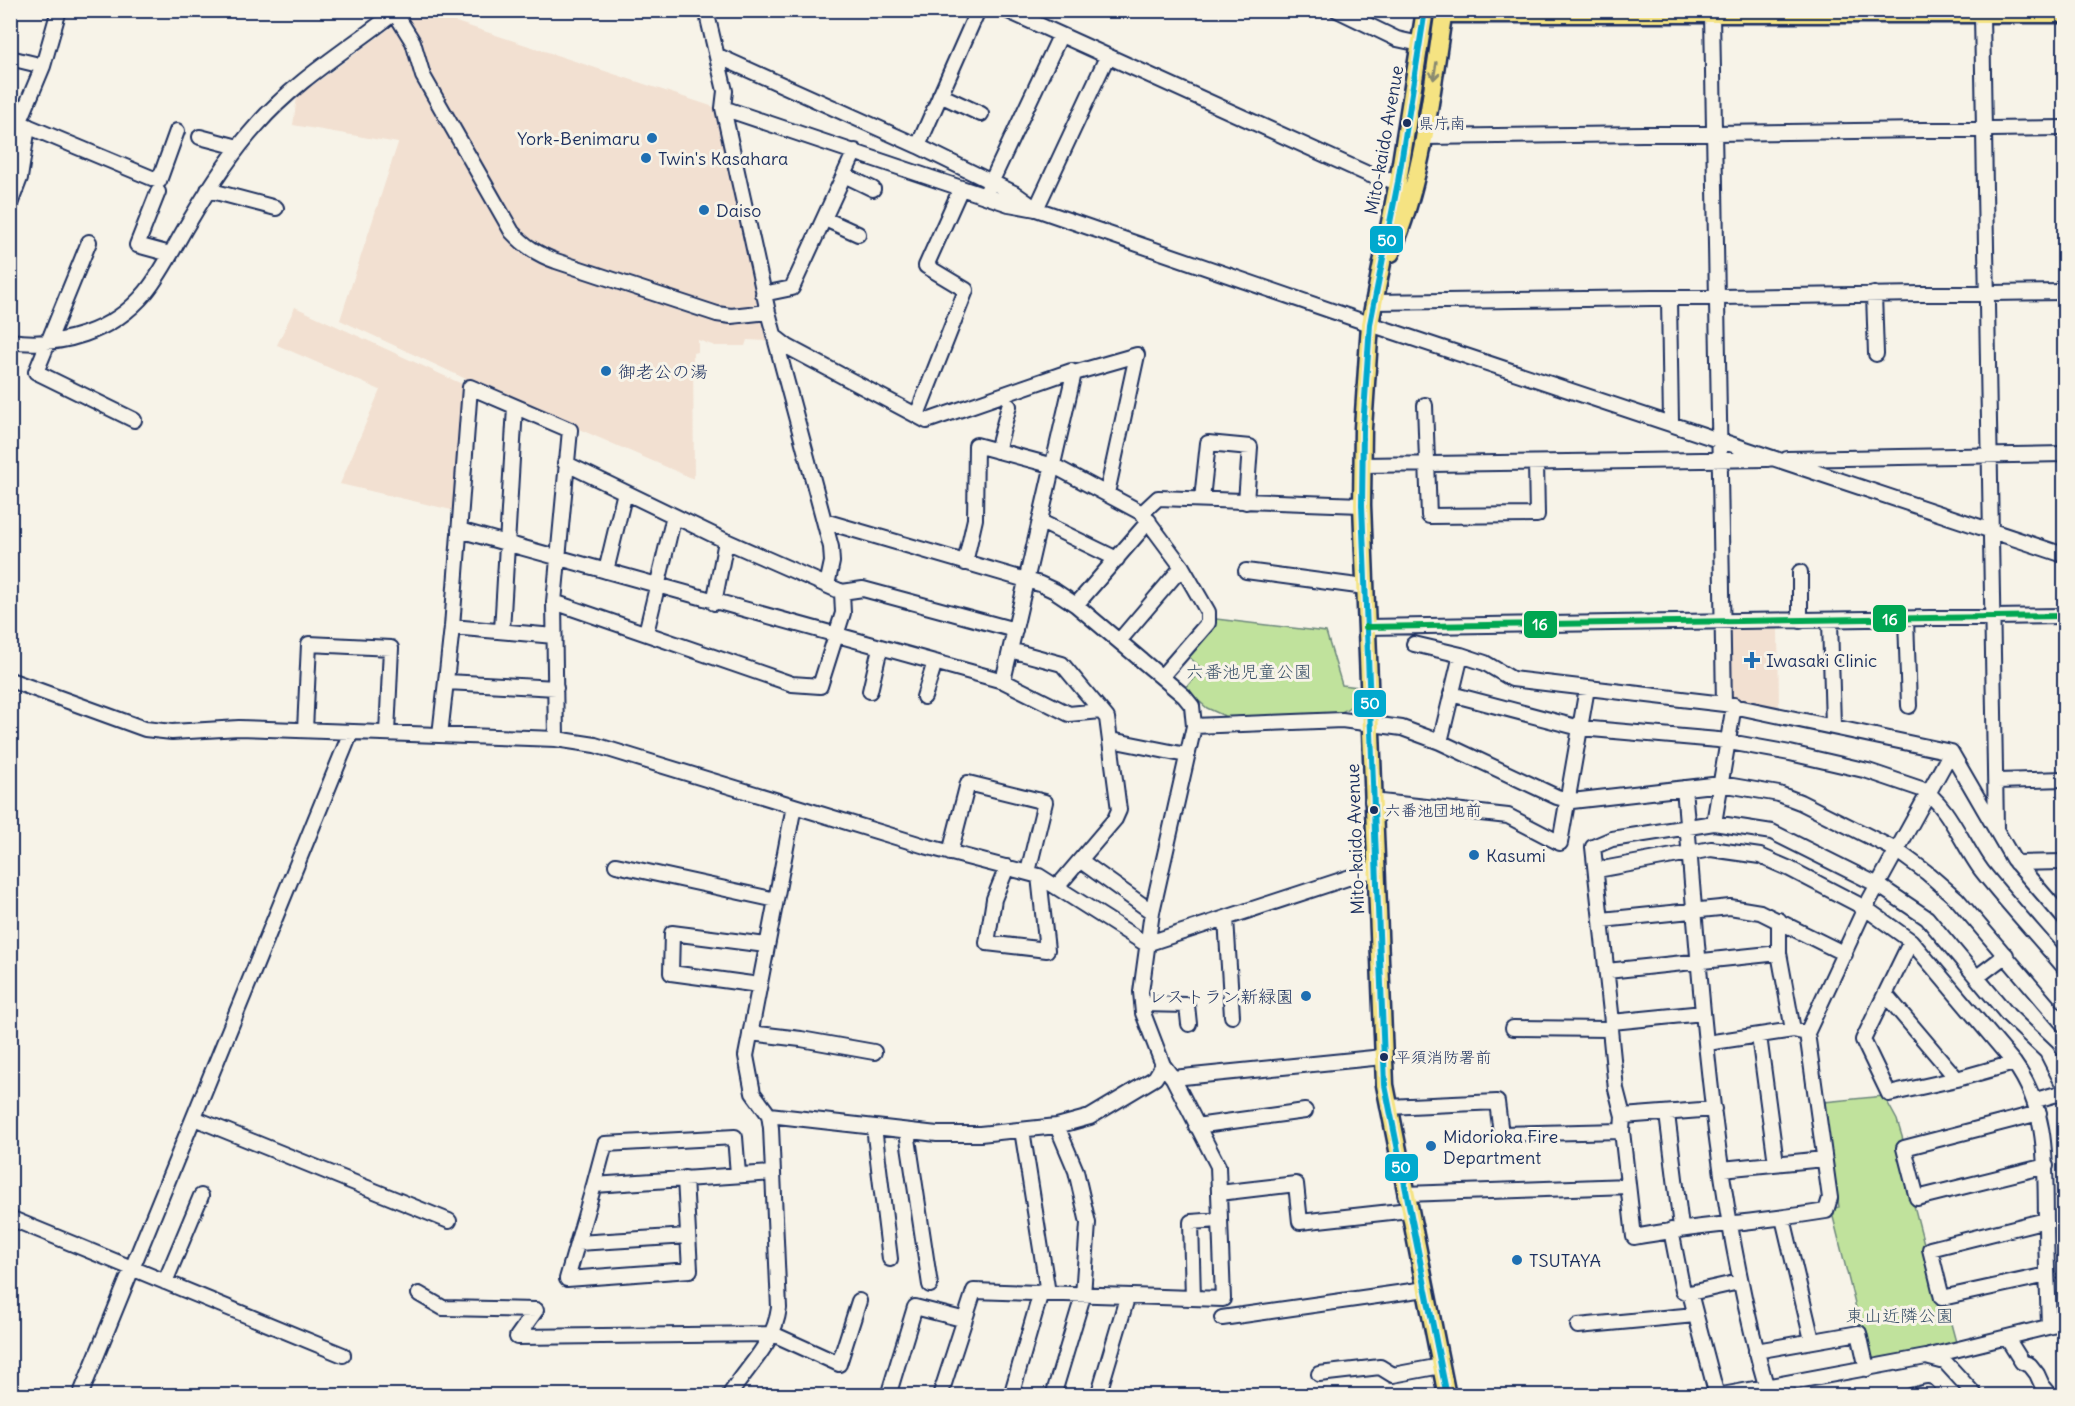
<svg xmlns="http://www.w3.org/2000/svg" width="2075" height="1406" font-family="Delius,'Klee One',sans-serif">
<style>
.built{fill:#f2e0d1}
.green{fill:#c0e29c;stroke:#6e887d;stroke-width:1.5}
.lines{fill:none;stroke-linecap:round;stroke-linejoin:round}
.minor-casing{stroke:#1b2f5e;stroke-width:18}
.major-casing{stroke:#1b2f5e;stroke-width:21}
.minor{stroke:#f7f3e8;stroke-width:14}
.major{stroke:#f5e382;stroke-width:16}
.bus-1-casing{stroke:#f7f3e8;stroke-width:10}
.bus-2-casing{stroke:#f7f3e8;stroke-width:10}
.bus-1{stroke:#00a9ce;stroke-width:6}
.bus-2{stroke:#00a651;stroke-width:6}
.oneway{stroke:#888970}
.bus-dot{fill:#1b2f5e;stroke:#f7f3e8;stroke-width:2}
.poi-dot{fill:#1f6fb2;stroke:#f7f3e8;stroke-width:2}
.labels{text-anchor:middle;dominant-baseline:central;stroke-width:6;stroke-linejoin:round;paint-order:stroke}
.bus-label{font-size:16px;fill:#1b2f5e;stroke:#f7f3e8;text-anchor:start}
.poi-label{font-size:18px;fill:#1b2f5e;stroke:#f7f3e8;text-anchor:start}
.street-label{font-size:18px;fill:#1b2f5e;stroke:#f7f3e8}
.park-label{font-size:18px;fill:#3c536a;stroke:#f7f3e8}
.line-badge{stroke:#f7f3e8;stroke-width:2}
.badge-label{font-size:16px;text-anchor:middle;font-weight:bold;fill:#fff}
</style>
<rect width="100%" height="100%" fill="#f7f3e8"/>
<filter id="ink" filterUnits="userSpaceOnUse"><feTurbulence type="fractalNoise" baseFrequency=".0167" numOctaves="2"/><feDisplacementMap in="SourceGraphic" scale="12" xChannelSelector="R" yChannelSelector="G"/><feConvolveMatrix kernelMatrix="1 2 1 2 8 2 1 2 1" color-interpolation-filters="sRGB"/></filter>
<g filter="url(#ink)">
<path class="built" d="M 413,11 L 444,18 L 717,108 L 767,341 L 747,340 L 745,346 L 715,346 L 698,340 L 698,352 L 693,353 L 694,479 L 468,381 L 456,511 L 340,484 L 380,390 L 277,345 L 295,307 L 462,384 L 466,379 L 340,320 L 398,143 L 293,125 L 297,97 Z
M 1778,625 L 1779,710 L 1729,699 L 1727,626 Z"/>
<path class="green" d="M 1216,619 L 1326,632 L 1342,685 L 1358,687 C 1356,703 1351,709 1336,714 L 1229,718 L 1207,708 L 1185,689 L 1202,669 L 1187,655 Z
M 1884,1096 L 1897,1120 L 1904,1143 L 1898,1144 L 1940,1305 L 1946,1305 L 1957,1346 L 1876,1362 L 1871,1359 L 1861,1328 L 1831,1209 L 1839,1207 L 1824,1102 Z"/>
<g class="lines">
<defs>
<path id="minor" d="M 706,10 L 725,91 L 723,108 L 768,312 L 831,547 L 832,562 L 827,585
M 1006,10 L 1370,175 L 1398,182
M 1337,10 L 1397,39 L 1420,44
M 395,13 L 413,42 L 423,76 L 512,232 C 525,246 537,254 556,261 L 717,314 L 731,316 L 768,312
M 1712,14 L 1724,704
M 1982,14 L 1996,828
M 718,56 L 918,146 L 1014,193 L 1032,206
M 10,58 L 43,66
M 940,95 L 981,114
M 723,108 L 961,188 L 1009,204 L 1036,209 L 1370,324 L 2064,555
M 20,123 L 159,181 L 177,131
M 200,137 L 238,147
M 1425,137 L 2064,128
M 10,145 L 43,66 L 59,10
M 918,146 L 978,10
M 844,175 L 873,189
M 988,189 L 1060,36
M 208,190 L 276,208
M 158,192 L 137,245 L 170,254
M 10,204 L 20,178 L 28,126
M 1036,209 L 1107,57
M 825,219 L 858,234
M 89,242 L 36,372 L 134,420
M 763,294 L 792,288 L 855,151
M 1874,294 L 1876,354
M 1669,299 L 1671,422
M 1375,302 L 2064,292
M 774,336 L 788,347 L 927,421 L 1071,371 L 1074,373 L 1137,355 L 1107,493
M 10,341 C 60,348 113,332 146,292 C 163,271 175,245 189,222 C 209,188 230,155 257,125 C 297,79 350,48 398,10
M 1425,405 L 1429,516 L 1537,515 L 1536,463
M 917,415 L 966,290 L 926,266 L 961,188
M 997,451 L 1009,406
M 1787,459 L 2064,454
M 565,463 L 726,541 L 842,592 L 863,589 L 1015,630
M 1362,465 L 1768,459
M 1202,499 L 1208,443 L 1250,447 L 1246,502
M 1142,513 L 1158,498 L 1362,505
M 1041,522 L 1117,559
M 459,530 L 1003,681 L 1069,714 L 1101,711
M 965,563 L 975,519 L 976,445 L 1054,466 L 1142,513 L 1182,567 L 1208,612 L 1208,623 L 1162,676
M 606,571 L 625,492
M 1246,571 L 1365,587
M 554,602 L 792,684 L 820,686 L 843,613 L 842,592
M 714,603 L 726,541
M 1076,605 L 1149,521
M 1906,619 L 1909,706
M 1800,621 L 1800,572
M 1830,621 L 1833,726
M 452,627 L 554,636
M 1366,627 L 2064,616
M 502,631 L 515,407
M 646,633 L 674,516
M 1119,641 L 1182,567
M 1414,644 L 1461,655
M 1010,650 L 1062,664 L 1107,718 L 1119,810 L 1115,819 L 1058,886
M 10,680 L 145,729 L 172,732 L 239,728 L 556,739 L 595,745 L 925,846 L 1039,876 L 1146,944 L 1375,869
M 1003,681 L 1074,373
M 447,682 L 556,688
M 870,691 L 880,648
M 1451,694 L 1580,728 L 1718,740 L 1790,753 L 1868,771 L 1921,789 C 1947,802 1964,848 1982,871 C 2008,904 2037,935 2064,967
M 924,697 L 935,662
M 1194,726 L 1342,720 L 1402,728 L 1440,742 L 1557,797 L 1572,801 L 1721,784 L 1779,794 L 1800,802 L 1896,850 L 1926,872 L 1957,899 L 2064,1025
M 305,730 L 309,644 L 391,648 L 387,733
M 440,735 L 452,627 L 470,387 L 570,430 L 554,602 L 556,739
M 1111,740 L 1186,755
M 1440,742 L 1461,655 L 1485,663 L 1512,679 L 1724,704 L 1951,752 L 2013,859 L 2064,918
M 1997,781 L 2064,779
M 1684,788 C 1702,991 1711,1199 1769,1396
M 1372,801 L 1508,816 L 1560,843 L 1587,688
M 1714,823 L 1734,705
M 950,853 L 968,783 L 1045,802 L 1028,872
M 1081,861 L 1152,912
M 2016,863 L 2064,862
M 616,865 L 776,900
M 1007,867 L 994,899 L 987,943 L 1047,950 L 1039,876
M 1597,870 L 1711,849 L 1760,856 L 1790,869 L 1865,908 L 1911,941 L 2014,1063 C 2049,1111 2045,1165 2046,1221 C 2046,1256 2048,1291 2049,1326
M 1226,918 L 1232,1016
M 1602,920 L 1730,907 L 1760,912 L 1845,954
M 1779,920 L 1779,953 L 1793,1030
M 1911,941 L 1863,1040 L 1889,1094 L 1957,1079
M 1607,971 L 1779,953
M 1977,977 L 2006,955
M 759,985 L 671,973 L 672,933 L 766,945
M 1886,995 L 1957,1079 L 2014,1063
M 1142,1004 L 1187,1005 L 1189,1024
M 1612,1022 L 1703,1013
M 1513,1028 L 1610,1029
M 750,1033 L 801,1039 L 874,1052
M 1759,1036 L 1776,1163
M 1707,1043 L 1793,1030 L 1802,1032
M 1173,1078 L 1383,1057
M 2036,1100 L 2064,1092
M 1388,1107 L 1497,1102 L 1501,1134 L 1622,1131
M 1714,1109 L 1623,1116 L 1622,1131 L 1634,1237 C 1698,1225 1762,1222 1826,1211 L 1830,1198 L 1807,1033 L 1865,908 L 1951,752
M 2039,1113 L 1904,1148 L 1917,1198 L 2046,1166
M 1667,1114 L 1681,1227
M 769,1115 L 937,1134 L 980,1134 L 1057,1126 L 1090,1117 L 1155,1078 L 1163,1065 L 1143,1013 L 1141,992 L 1152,912 L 1194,726 L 1192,706 L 1184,696 L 1076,605 L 1055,591 L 1040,584 L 824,521
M 1623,1116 L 1616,1089 L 1610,1029 L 1612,1022 L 1593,847 L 1612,839 L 1714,823 L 1772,832 L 1878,885 L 1927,918 L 2008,1015 L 2047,1052 L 2064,1086
M 194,1118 L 449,1221
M 1196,1126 L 1305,1111
M 874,1127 L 890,1259
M 1022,1130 L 1048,1293
M 907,1132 L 930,1285
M 1722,1169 L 1824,1159
M 738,1174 L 735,1137 L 605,1144 L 594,1185 L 773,1173
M 594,1185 L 567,1279 L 690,1270 L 685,1178
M 1219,1193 L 1296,1184 L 1300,1222 L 1409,1210
M 1405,1194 L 1628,1186
M 10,1218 L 343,1355
M 1783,1218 L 1812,1340
M 2046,1220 L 1930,1249 L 1942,1298 L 2047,1275
M 1671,1230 L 1683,1291 L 1690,1293 L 1739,1282
M 578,1243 L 688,1236
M 165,1282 L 201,1196
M 1690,1293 L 1717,1396
M 419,1294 L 443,1308 L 536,1310 L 517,1337 L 773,1334 L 839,1364 L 859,1301
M 1193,1298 L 1191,1222 L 1219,1220
M 1222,1318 L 1426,1289
M 1578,1326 L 1695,1315
M 2007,1338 L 2022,1362 L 2030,1365 L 2037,1374 L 2042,1385 L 2051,1396
M 1756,1351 L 1859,1333 L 1867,1369
M 1930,1356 L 2064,1323
M 1319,1374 L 1380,1367 L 1393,1375 L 1441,1366
M 10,1393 L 17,1396
M 80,1396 L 351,732
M 729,1396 C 748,1365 774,1345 779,1308 L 771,1128 L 769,1115 L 753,1093 L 746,1056 L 794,806
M 888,1396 L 915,1307 L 962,1319
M 940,1396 L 974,1291 L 1223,1299 L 1218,1166 L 1173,1078 L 1163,1065
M 1011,1396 L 1041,1292
M 1053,1396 L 1083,1296 L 1088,1223 L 1076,1171 L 1057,1126
M 1098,1396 L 1127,1298
M 1717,1396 L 1926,1357 L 1945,1362 L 1976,1396
M 1911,1396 L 1927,1392 L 1930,1396"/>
<path id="major" d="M 1425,10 L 1398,182 L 1370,324 L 1363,428 L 1362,505 L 1385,1085 L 1447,1396
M 1439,10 L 1444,14 L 2064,14
M 1391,253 C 1424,177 1431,92 1444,10"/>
</defs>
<use href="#minor" class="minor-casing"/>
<use href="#major" class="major-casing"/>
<use href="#minor" class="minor"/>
<use href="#major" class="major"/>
<defs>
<path id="bus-1" d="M 1425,10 L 1398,182 L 1370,324 L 1363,428 L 1362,505 L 1385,1085 L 1447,1396"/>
<path id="bus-2" d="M 1366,627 L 2064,616"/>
</defs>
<use href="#bus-1" class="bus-1-casing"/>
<use href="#bus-2" class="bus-2-casing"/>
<use href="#bus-1" class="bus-1"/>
<use href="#bus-2" class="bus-2"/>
</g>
<defs><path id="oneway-shaft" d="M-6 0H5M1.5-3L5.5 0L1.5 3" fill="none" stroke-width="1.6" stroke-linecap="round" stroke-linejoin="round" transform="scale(1.5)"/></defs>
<use class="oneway" href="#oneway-shaft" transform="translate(1435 71) rotate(99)"/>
</g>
<g class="bus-dot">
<circle cx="1407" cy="123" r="5"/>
<circle cx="1374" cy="810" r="5"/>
<circle cx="1384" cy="1057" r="5"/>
</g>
<g class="poi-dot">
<circle cx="652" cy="138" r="6"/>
<circle cx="646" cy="158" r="6"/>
<circle cx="704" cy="210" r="6"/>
<circle cx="606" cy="371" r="6"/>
<path d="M1749 651h6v6h6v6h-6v6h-6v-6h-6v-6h6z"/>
<circle cx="1474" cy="855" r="6"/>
<circle cx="1306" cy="996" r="6"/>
<circle cx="1431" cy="1146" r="6"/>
<circle cx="1517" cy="1260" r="6"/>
</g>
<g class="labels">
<g class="bus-label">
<text x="1418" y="123">県庁南</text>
<text x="1385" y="810">六番池団地前</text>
<text x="1395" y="1057">平須消防署前</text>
</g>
<g class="poi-label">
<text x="640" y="138" text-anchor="end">York-Benimaru</text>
<text x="658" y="158">Twin's Kasahara</text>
<text x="716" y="210">Daiso</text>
<text x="618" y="371">御老公の湯</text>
<text x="1766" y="660">Iwasaki Clinic</text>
<text x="1486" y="855">Kasumi</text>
<text x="1294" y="996" text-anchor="end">レストラン新緑園</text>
<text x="1443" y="1136">Midorioka Fire<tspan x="1443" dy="21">Department</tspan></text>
<text x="1529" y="1260">TSUTAYA</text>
</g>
<g class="street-label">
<text transform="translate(1384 140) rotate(-80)">Mito-kaido Avenue</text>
<text transform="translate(1355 839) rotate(-92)">Mito-kaido Avenue</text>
</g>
<g class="park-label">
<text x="1249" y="671">六番池児童公園</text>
<text x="1900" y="1315">東山近隣公園</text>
</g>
</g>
<g class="line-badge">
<rect x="1369" y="225" width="35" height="29" rx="6" fill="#00a9ce"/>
<rect x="1872" y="604" width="35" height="29" rx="6" fill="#00a651"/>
<rect x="1523" y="610" width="35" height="29" rx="6" fill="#00a651"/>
<rect x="1353" y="689" width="34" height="29" rx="6" fill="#00a9ce"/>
<rect x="1384" y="1153" width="35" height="29" rx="6" fill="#00a9ce"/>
</g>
<g class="badge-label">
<text x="1387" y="246">50</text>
<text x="1890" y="625">16</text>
<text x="1540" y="630">16</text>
<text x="1370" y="709">50</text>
<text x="1401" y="1173">50</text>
</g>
<rect width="2075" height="1406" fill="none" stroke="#f7f3e8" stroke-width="36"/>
<rect x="18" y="18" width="2039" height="1370" fill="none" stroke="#1b2f5e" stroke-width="2" filter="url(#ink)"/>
</svg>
